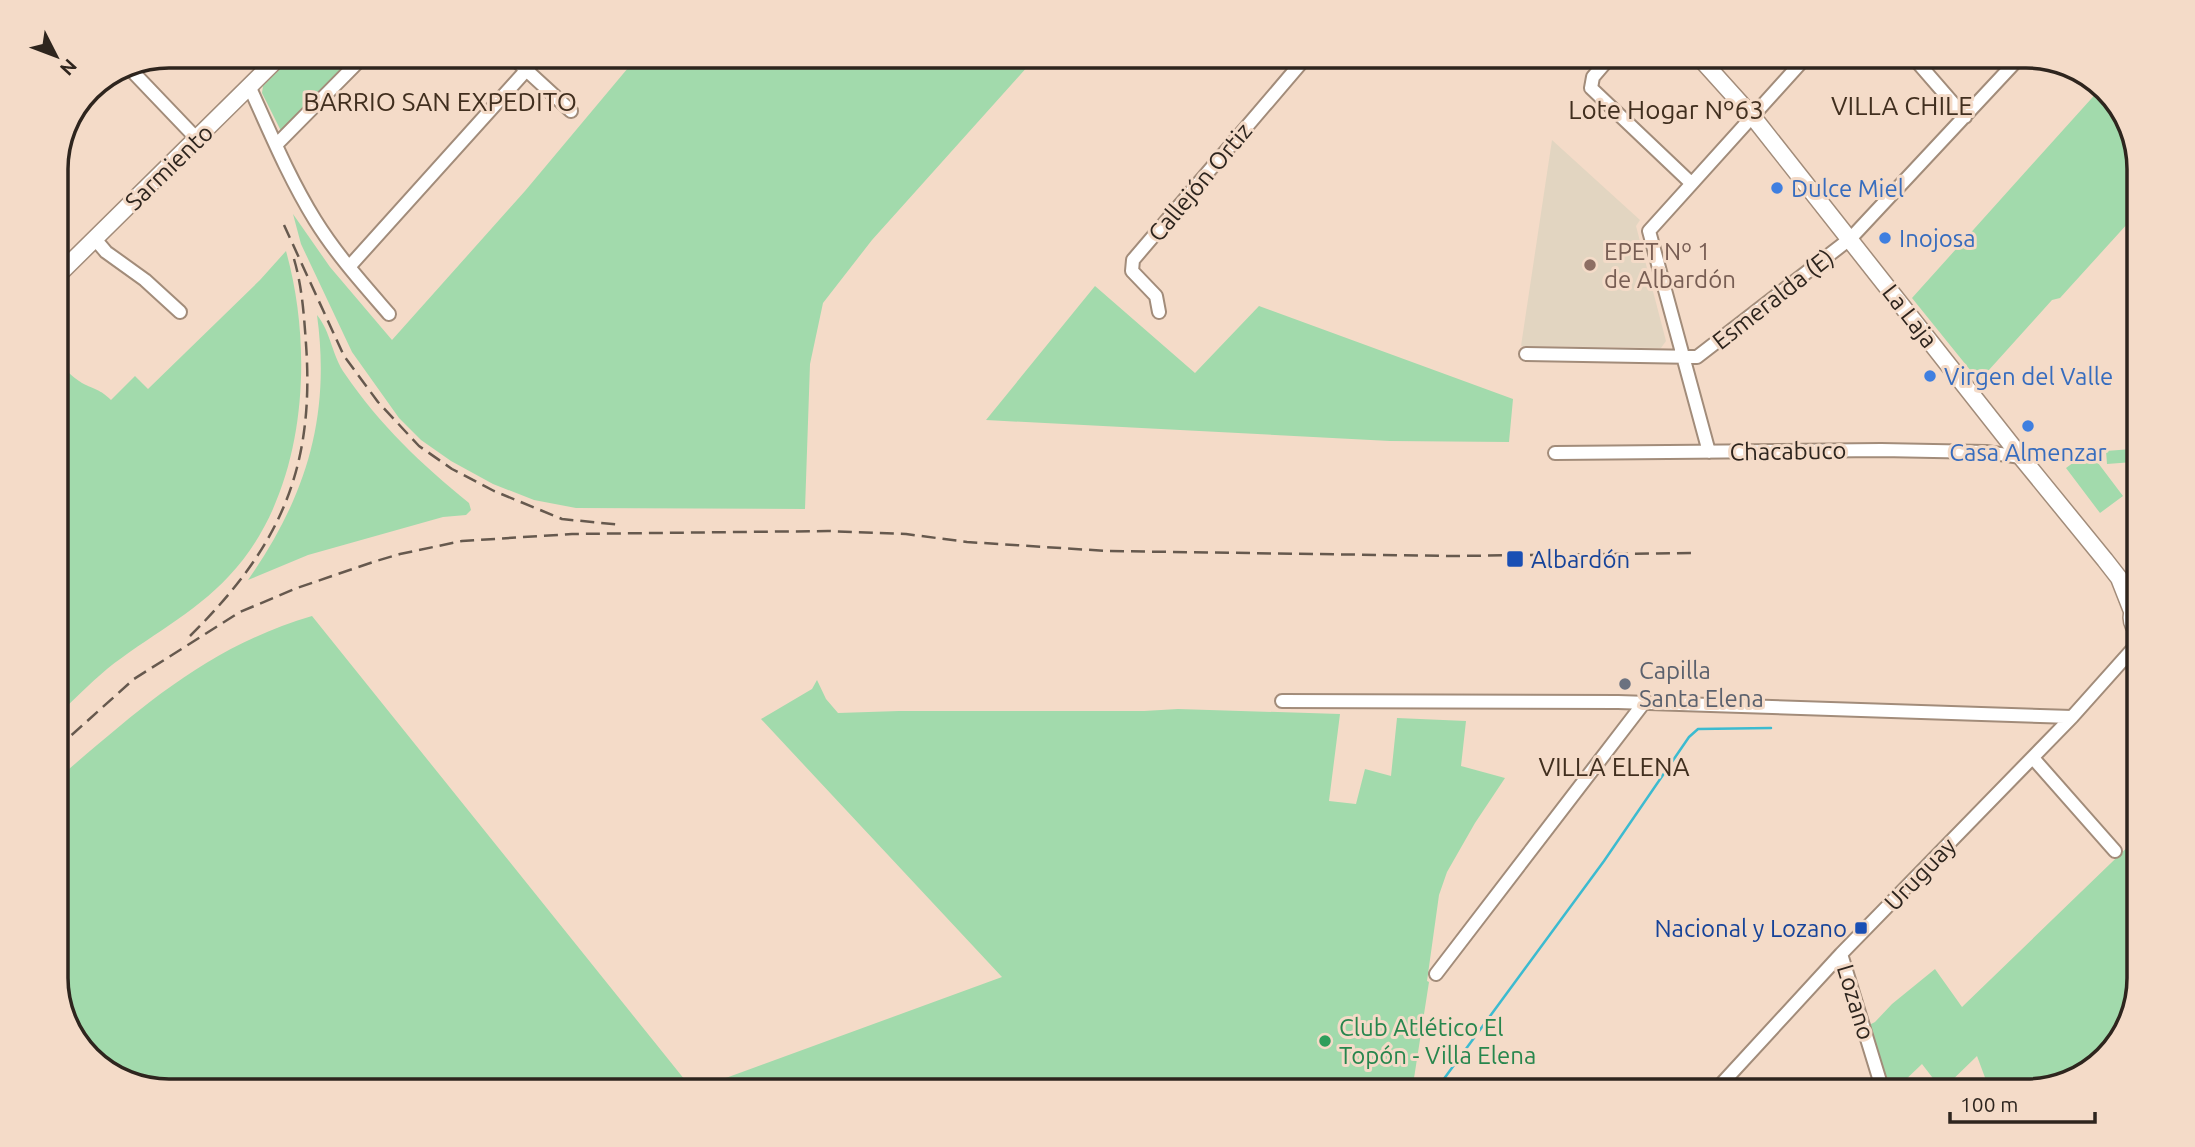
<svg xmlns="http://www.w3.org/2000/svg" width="2195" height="1147" font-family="Ubuntu,sans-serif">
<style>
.education{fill:#e2d5c1}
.green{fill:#a2daac}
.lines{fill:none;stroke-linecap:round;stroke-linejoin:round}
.stream{stroke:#3cbbd0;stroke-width:2.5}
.street-casing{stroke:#a28c7a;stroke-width:16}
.secondary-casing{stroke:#a28c7a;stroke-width:19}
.street{stroke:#fff;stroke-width:12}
.secondary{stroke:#fff;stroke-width:16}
.rail{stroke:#66594e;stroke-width:2.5;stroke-dasharray:14 7;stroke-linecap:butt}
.shop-dot{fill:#3f7fe0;stroke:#f4dbc8;stroke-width:2.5}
.education-dot{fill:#8d6e63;stroke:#f4dbc8;stroke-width:2.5}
.transit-dot{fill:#1a4fb4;stroke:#f4dbc8;stroke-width:2.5}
.worship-dot{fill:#6b7280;stroke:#f4dbc8;stroke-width:2.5}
.leisure-dot{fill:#2e9e5b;stroke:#f4dbc8;stroke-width:2.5}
.labels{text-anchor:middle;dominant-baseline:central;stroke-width:6;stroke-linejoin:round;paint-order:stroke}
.street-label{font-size:24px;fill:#2e251e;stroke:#f4dbc8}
.shop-label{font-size:24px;fill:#366cbe;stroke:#f4dbc8;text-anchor:start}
.education-label{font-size:24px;fill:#785e54;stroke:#f4dbc8;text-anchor:start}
.transit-label{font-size:24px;fill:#164399;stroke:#f4dbc8;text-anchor:start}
.worship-label{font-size:24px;fill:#5b616d;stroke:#f4dbc8;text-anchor:start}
.leisure-label{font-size:24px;fill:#27864d;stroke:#f4dbc8;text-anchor:start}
.neighbourhood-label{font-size:26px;fill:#412f1f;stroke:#f4dbc8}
.rim{fill:none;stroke:#2e251e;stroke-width:3.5}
</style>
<rect width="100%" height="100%" fill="#f4dbc8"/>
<path class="education" d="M 1552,140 L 1640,220 L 1636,226 L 1666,341 L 1661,348 L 1521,346 Z"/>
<path class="green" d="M 293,56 L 358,56 L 285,131 L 281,131 L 262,93 L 263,86 Z
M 638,56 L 1037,56 L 872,240 L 823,303 L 810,364 L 805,509 L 576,508 L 534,500 L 493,484 L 451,461 L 421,440 L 399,418 L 352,352 L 301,244 L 293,214 L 330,267 L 392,340 L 525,191 Z
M 2100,89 L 2120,107 L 2139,162 L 2139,211 L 2060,298 L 2052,300 L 1979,381 L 1912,298 Z
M 286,251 C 315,354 306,495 229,576 C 194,614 147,637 107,669 C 89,684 73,701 56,716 L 56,360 C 64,368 72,377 82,383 C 95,390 100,389 111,400 L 135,376 L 148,389 L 260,280 Z
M 1095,286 L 1195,373 L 1259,306 L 1513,399 L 1509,442 L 1390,441 L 986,420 Z
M 317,315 C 331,332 332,356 345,374 C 379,424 422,465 469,503 L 471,510 L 466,515 L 443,517 L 308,555 L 248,580 C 306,497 331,417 317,315 Z
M 2132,449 L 2133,462 L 2107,464 L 2106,451 Z
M 2089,451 L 2123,496 L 2100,513 L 2066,468 Z
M 312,616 L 693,1090 L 1002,977 L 761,719 L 812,689 L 817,680 L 826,699 L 838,713 L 899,711 L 1144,711 L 1178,709 L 1340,714 L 1329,801 L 1356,804 L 1365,769 L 1391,776 L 1397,718 L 1466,721 L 1461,766 L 1505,778 L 1475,823 L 1447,872 L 1439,895 L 1427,981 L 1429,982 L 1412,1091 L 169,1091 L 119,1079 L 75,1040 L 56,986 L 56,780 C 139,710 204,648 312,616 Z
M 2139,836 L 2139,978 L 2127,1028 L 2083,1076 L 2026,1091 L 1990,1091 L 1977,1056 L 1942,1090 L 1922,1064 L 1899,1086 L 1888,1091 L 1869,1025 L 1875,1022 L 1892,1004 L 1935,969 L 1962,1007 Z"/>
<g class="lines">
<path class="stream" d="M 1435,1091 L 1604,861 L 1689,737 L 1698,729 L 1771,728"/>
<defs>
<path id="street" d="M 511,56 L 571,111
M 1611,56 L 1593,77 L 1591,88 L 1691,183
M 1912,56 L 1965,117
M 132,71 L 197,139
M 250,88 C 270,132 289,178 315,220 C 336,254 363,284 389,314
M 276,145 L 364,56
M 95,239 L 106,252 L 145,280 L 180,312
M 349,267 L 539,56
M 1159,312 L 1156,296 L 1132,271 L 1133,260 L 1307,56
M 1526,354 L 1697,357 L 1851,238 L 2021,56
M 1709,452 L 1649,231 L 1807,56
M 1555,453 L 1881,450 L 1986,452 L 2021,457
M 1282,701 L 1618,702 L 2072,717
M 2033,758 L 2115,851
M 1841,954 L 1883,1091
M 1436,974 L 1643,704
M 1715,1091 L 1841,954 L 2072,717 L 2139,642"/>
<path id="secondary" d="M 1698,56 L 1753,117 L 2021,457 L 2105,560 L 2119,578 L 2132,611
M 56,277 L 280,56
M 2137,603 C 2130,612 2129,624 2139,632"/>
</defs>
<use href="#street" class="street-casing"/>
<use href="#secondary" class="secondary-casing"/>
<use href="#street" class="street"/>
<use href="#secondary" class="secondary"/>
<path class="rail" d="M 284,225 L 344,356 L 378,402 L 419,446 L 452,469 L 494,491 L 562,519 L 622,525
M 190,636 C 279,548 315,470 306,344 C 304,315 302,286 294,259
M 56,749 L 134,679 L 240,612 L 297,588 L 373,562 L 400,554 L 462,541 L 572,534 L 828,531 L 906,534 L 967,542 L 1107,551 L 1452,556 L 1691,553"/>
</g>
<g class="shop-dot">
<circle cx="1777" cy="188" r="7"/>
<circle cx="1885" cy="238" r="7"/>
<circle cx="1930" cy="376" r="7"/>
<circle cx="2028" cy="426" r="7"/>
</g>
<circle class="education-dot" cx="1590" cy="265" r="7"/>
<g class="transit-dot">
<rect x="1506" y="550" width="18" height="18" rx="3.5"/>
<rect x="1854" y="921" width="14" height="14" rx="3.5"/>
</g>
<circle class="worship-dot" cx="1625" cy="684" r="7"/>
<circle class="leisure-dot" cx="1325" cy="1041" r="7"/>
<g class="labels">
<g class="street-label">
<text transform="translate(169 167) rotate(-44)">Sarmiento</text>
<text transform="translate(1200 182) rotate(-50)">Callejón Ortiz</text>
<text transform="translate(1773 299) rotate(-38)">Esmeralda (E)</text>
<text transform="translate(1910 316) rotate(52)">La Laja</text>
<text transform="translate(1788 451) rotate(-1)">Chacabuco</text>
<text transform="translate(1920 874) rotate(-46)">Uruguay</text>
<text transform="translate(1856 1002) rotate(73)">Lozano</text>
</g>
<g class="shop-label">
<text x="1791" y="188">Dulce Miel</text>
<text x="1899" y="238">Inojosa</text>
<text x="1944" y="376">Virgen del Valle</text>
<text x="2028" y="452" text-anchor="middle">Casa Almenzar</text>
</g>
<g class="education-label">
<text x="1604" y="251">EPET Nº 1<tspan x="1604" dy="28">de Albardón</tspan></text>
</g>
<g class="transit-label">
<text x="1531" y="559">Albardón</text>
<text x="1847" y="928" text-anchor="end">Nacional y Lozano</text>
</g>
<g class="worship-label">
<text x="1639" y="670">Capilla<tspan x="1639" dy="28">Santa Elena</tspan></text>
</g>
<g class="leisure-label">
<text x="1339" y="1027">Club Atlético El<tspan x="1339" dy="28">Topón - Villa Elena</tspan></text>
</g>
<g class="neighbourhood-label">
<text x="440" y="101">BARRIO SAN EXPEDITO</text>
<text x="1902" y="105">VILLA CHILE</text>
<text x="1666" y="109">Lote Hogar Nº63</text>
<text x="1614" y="766">VILLA ELENA</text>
</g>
</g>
<path d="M0 0H2195V1147H0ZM169 68H2026A101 101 0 0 1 2127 169V978A101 101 0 0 1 2026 1079H169A101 101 0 0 1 68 978V169A101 101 0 0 1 169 68Z" fill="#f4dbc8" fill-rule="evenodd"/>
<path class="rim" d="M169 68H2026A101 101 0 0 1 2127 169V978A101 101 0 0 1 2026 1079H169A101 101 0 0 1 68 978V169A101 101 0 0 1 169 68Z"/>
<g transform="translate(56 56) rotate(132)" stroke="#f4dbc8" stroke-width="5" paint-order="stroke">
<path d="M0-5L12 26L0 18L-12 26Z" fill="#2e251e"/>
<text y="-10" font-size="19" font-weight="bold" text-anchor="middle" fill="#2e251e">N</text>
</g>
<path d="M1950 1112v10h145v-10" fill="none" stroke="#2e251e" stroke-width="3.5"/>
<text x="1960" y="1112" font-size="21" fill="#2e251e" stroke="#f4dbc8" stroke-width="5" paint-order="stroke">100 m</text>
</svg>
